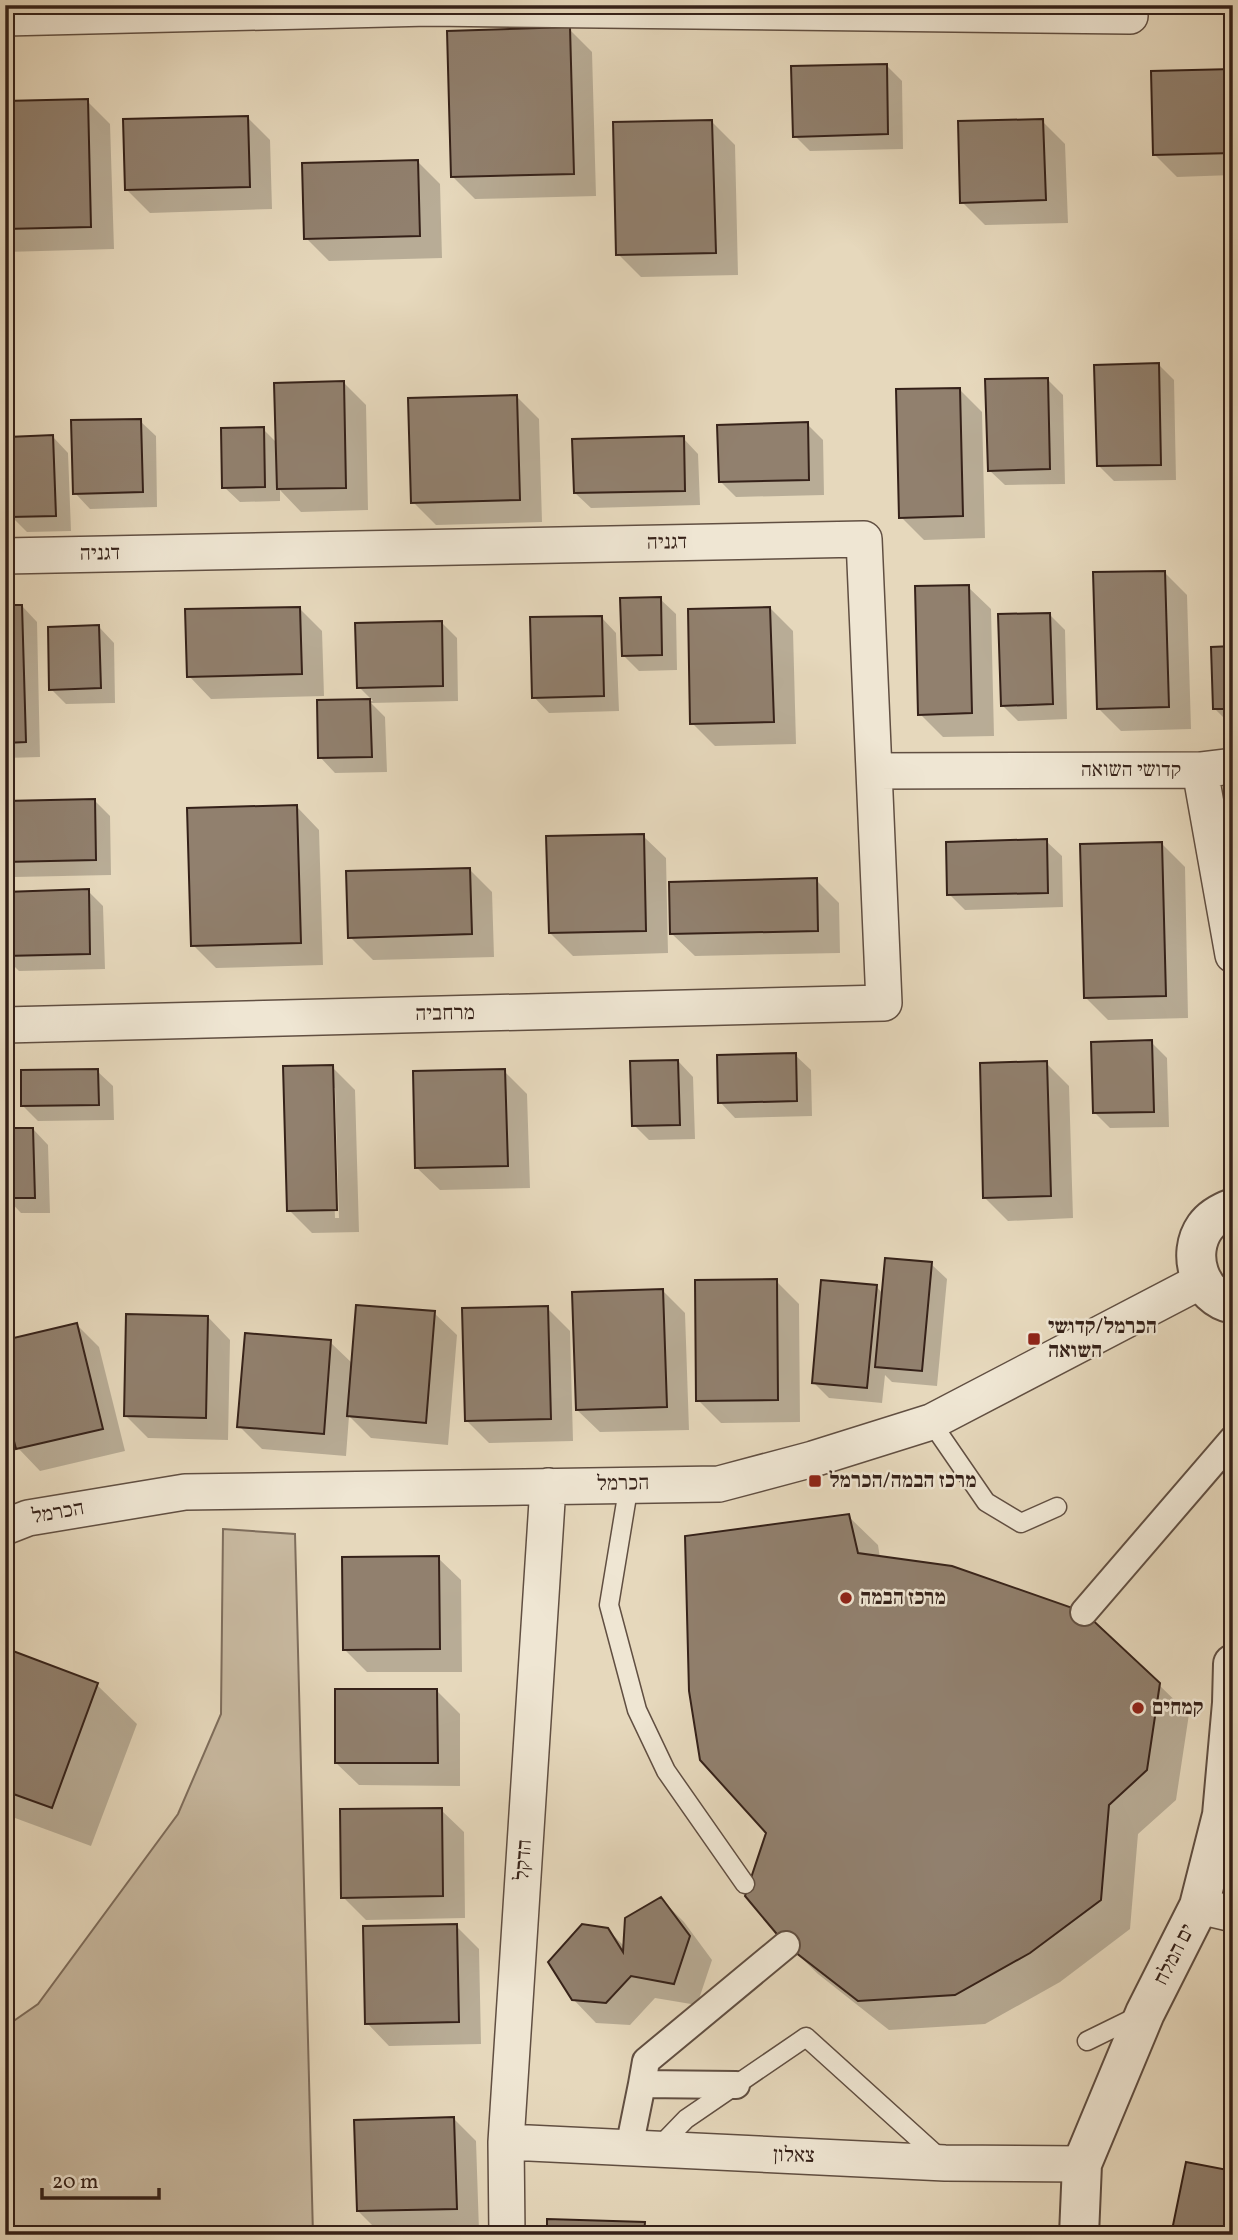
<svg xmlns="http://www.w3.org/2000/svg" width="1238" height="2240" font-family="Vollkorn,'Frank Ruhl Libre',serif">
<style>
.green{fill:#c8b9a0;stroke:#7e6d5c;stroke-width:2}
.shadow{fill:#0003;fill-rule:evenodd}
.building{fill:#91806e;stroke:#352119;stroke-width:2}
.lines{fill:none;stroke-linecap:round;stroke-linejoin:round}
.service-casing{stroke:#614f42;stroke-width:21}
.pedestrian-casing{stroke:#614f42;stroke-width:30}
.minor-casing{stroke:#614f42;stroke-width:38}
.tertiary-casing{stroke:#614f42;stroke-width:42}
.service{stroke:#efe6d3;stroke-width:18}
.pedestrian{stroke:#efe6d3;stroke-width:26}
.minor{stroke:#efe6d3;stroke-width:35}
.tertiary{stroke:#efe6d3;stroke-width:38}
.poi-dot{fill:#8f2418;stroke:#efe6d3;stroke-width:2.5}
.labels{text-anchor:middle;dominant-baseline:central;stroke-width:5;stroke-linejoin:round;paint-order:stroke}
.street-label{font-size:21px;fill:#352119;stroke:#efe6d3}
.poi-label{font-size:21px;font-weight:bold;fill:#352119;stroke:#efe6d3;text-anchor:start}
</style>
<rect width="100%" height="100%" fill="#e6d8bc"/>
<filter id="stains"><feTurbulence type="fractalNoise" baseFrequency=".00286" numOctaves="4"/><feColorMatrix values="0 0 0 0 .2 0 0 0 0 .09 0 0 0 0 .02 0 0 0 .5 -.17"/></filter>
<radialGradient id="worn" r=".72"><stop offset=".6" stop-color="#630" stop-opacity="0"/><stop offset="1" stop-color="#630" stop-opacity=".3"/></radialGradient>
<path class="green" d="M 223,1529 L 295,1534 L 313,2235 L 5,2235 L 5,2027 L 38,2004 L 178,1814 L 221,1714 Z"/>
<path class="shadow" d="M 569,29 L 592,52 L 596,196 L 475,199 L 452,176 Z
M 886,65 L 902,81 L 903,149 L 810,151 L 795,136 Z
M 1233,71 L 1233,175 L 1177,177 L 1154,154 Z
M 87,101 L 110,124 L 114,249 L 5,252 L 5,103 Z
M 247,117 L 270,140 L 272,209 L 150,213 L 127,190 Z
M 1042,121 L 1065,144 L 1068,223 L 985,225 L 962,202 Z
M 712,122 L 735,145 L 738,275 L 641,277 L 618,254 Z
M 417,161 L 440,184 L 442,258 L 329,261 L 306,238 Z
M 1158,364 L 1174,380 L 1176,480 L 1114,481 L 1099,466 Z
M 1047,379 L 1063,395 L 1065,484 L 1005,485 L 989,470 Z
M 343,382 L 366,405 L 368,510 L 301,512 L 280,490 L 280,501 L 240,502 L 224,487 L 263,429 L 277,443 Z
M 959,389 L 982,412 L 985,538 L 924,540 L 901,517 Z
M 516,396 L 539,419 L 542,522 L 436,525 L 413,502 Z
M 140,421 L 156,436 L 157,507 L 90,509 L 75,493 Z
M 807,424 L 823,440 L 824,495 L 736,497 L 721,482 Z
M 53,437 L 68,453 L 71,531 L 27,532 L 12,517 Z
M 683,438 L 698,454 L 700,505 L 591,508 L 575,493 Z
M 1164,572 L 1187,595 L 1191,729 L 1121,731 L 1098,708 Z
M 968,587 L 991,609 L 994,736 L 943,737 L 920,714 Z
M 660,599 L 676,614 L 677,670 L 639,671 L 624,656 Z
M 22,606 L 37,622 L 40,757 L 5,758 L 5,607 Z
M 299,608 L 322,631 L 324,696 L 211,699 L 189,676 Z
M 770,608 L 793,631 L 796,744 L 715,746 L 692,723 Z
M 1049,614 L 1065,630 L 1067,719 L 1018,721 L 1002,705 Z
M 601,617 L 616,633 L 619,711 L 549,713 L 534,697 Z
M 441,622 L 457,638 L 458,701 L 371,703 L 385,717 L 387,772 L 335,773 L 320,757 L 318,702 L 373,701 L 359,687 Z
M 99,627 L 114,643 L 115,703 L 66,704 L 51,689 Z
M 1233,648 L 1233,724 L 1230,724 L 1215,709 Z
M 94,800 L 110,816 L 111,875 L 14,877 L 5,869 L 5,802 Z
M 297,807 L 319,830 L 323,965 L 216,968 L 193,945 Z
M 643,836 L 666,858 L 668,953 L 573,956 L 550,933 Z
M 1046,841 L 1062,856 L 1063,907 L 965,910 L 949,894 Z
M 1162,844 L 1185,867 L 1188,1018 L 1108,1020 L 1085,997 Z
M 469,869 L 492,892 L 494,957 L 373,960 L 350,937 Z
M 816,880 L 839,903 L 840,953 L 695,956 L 672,934 Z
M 88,891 L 103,906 L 105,969 L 19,971 L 5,957 L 5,893 Z
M 1151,1042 L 1167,1058 L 1169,1127 L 1110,1128 L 1094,1112 Z
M 795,1055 L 811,1070 L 812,1116 L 735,1118 L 720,1102 Z
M 678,1061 L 693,1077 L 695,1139 L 649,1140 L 634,1125 Z
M 1046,1063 L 1069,1086 L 1073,1218 L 1008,1221 L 985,1198 Z
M 332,1067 L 355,1090 L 359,1232 L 312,1233 L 289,1210 ZM 331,1088 L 335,1088 L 339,1218 L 335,1218 Z
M 97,1071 L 113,1086 L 114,1120 L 38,1121 L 23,1106 Z
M 504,1071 L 527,1094 L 530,1188 L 440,1190 L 417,1168 Z
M 33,1129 L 48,1145 L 50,1213 L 21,1213 L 6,1197 Z
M 931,1264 L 947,1279 L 937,1386 L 892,1382 L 885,1375 L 882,1403 L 829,1398 L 813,1382 L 876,1286 L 883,1294 Z
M 776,1281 L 799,1304 L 800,1422 L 721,1423 L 698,1400 Z
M 662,1290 L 685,1313 L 689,1430 L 600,1432 L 577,1410 Z
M 547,1308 L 570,1331 L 573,1441 L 489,1443 L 466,1420 Z
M 434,1313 L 457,1335 L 448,1445 L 371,1438 L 349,1416 L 346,1456 L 262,1449 L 239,1426 L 330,1342 L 353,1364 Z
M 208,1317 L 230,1340 L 228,1440 L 148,1438 L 125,1415 Z
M 77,1325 L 99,1347 L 125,1451 L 40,1471 L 18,1448 Z
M 848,1516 L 878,1545 L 880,1558 L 1159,1685 L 1189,1714 L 1176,1800 L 1138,1834 L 1130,1929 L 1060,1982 L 985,2024 L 889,2030 L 818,1974 L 787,1944 L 768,1833 Z
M 438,1558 L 461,1580 L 462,1672 L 367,1672 L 344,1649 Z
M 5,1650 L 97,1685 L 137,1724 L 91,1846 L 15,1818 L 5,1844 Z
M 437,1691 L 460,1714 L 460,1786 L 359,1785 L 336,1763 Z
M 441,1810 L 464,1832 L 465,1918 L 366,1920 L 343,1897 Z
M 661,1899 L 684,1922 L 712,1960 L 697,2005 L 655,1998 L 630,2025 L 596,2023 L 573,1999 L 607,1929 L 625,1947 Z
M 456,1926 L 479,1949 L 481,2044 L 389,2046 L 367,2023 Z
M 453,2118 L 476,2141 L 479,2231 L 381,2234 L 358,2211 Z
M 644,2224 L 655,2235 L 548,2235 Z"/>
<path class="building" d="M 570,27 L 574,174 L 451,177 L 447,31 Z
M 887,64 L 888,134 L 793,137 L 791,66 Z
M 1233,69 L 1233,153 L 1153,155 L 1151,71 Z
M 88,99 L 91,227 L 5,229 L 5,101 Z
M 248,116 L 250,187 L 125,190 L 123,119 Z
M 1043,119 L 1046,200 L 960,203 L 958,121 Z
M 712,120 L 716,253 L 616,255 L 613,122 Z
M 418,160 L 420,236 L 304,239 L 302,163 Z
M 1159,363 L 1161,465 L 1097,466 L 1094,365 Z
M 1048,378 L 1050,469 L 988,471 L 985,379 Z
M 344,381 L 346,488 L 277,489 L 274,383 Z
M 960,388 L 963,516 L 899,518 L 896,389 Z
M 517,395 L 520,500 L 411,503 L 408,398 Z
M 141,419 L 143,492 L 73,494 L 71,420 Z
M 808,422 L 809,480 L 719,482 L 717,425 Z
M 264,427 L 265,487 L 222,488 L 221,428 Z
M 53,435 L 56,516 L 10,517 L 8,437 Z
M 684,436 L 685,491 L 574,493 L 572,439 Z
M 1165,571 L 1169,707 L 1097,709 L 1093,572 Z
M 969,585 L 972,713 L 918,715 L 915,586 Z
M 661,597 L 662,655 L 622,656 L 620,598 Z
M 5,605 L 22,605 L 26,742 L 5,743 Z
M 300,607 L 302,674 L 187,677 L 185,609 Z
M 770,607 L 774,722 L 690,724 L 688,609 Z
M 1050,613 L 1053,704 L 1001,706 L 998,614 Z
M 602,616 L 604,696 L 532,698 L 530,617 Z
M 442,621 L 443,686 L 357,688 L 355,623 Z
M 99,625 L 101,688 L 49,690 L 48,627 Z
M 1233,646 L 1233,709 L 1213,709 L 1211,647 Z
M 370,699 L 372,757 L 318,758 L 317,700 Z
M 95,799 L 96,860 L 5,862 L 5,801 Z
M 297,805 L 301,943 L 191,946 L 187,808 Z
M 644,834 L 646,931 L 549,933 L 546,836 Z
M 1047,839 L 1048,893 L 947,895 L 946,842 Z
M 1162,842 L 1166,996 L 1084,998 L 1080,844 Z
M 470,868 L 472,934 L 348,938 L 346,871 Z
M 817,878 L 818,931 L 670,934 L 669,882 Z
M 89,889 L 90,954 L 5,956 L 5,892 Z
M 1152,1040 L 1154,1112 L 1093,1113 L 1091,1042 Z
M 796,1053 L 797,1101 L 718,1103 L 717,1055 Z
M 678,1060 L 680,1125 L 632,1126 L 630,1061 Z
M 1047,1061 L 1051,1196 L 983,1198 L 980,1063 Z
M 333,1065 L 337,1210 L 287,1211 L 283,1066 Z
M 98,1069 L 99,1105 L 21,1106 L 21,1070 Z
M 505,1069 L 508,1166 L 415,1168 L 413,1071 Z
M 5,1128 L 33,1128 L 35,1198 L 5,1198 Z
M 885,1258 L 932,1262 L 922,1371 L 875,1367 Z
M 777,1279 L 778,1400 L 696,1401 L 695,1280 Z
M 821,1280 L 877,1285 L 867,1388 L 812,1383 Z
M 663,1289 L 667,1407 L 576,1410 L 572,1292 Z
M 356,1305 L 435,1311 L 426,1423 L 347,1416 Z
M 548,1306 L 551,1419 L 465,1421 L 462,1308 Z
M 126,1314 L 208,1316 L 206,1418 L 124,1416 Z
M 77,1323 L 103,1429 L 16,1449 L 5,1406 L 5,1340 Z
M 245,1333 L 331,1340 L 324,1434 L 237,1427 Z
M 849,1514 L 858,1553 L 952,1566 L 1084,1612 L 1160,1683 L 1147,1770 L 1109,1805 L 1101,1900 L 1030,1953 L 955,1995 L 858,2001 L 786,1945 L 745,1896 L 766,1833 L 700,1760 L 689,1691 L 685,1536 Z
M 439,1556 L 440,1649 L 343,1650 L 342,1557 Z
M 5,1648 L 98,1683 L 52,1808 L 5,1791 Z
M 335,1689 L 437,1689 L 438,1763 L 335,1763 Z
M 442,1808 L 443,1896 L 341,1898 L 340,1809 Z
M 661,1897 L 690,1936 L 674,1984 L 631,1976 L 606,2003 L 572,2000 L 548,1962 L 582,1924 L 608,1928 L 623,1952 L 625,1918 Z
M 457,1924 L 459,2022 L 365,2024 L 363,1926 Z
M 454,2117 L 457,2209 L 357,2211 L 354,2120 Z
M 1186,2162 L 1233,2171 L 1233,2235 L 1171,2235 Z
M 547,2219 L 645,2222 L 644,2235 L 547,2235 Z"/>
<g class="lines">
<defs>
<path id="service" d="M 931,1422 L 986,1502 L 1021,1523 L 1057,1507
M 629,1484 L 609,1605 L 637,1710 L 666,1771 L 745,1884
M 1087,2041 L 1138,2016
M 657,2149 L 686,2119 L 806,2037 L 942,2160"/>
<path id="pedestrian" d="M 1084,1612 L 1233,1439
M 736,2085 L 642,2084 L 646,2061 L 786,1945
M 629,2148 L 642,2084"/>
<path id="minor" d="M 5,18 L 429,8 L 1130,16
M 5,556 L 864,539 L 884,1003 L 5,1025
M 1200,770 L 1233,766
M 874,771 L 1200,770 L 1233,955
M 5,1527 L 28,1518 L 185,1492 L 719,1484 L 813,1459 L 931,1422 L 1201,1281
M 1199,1906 L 1233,1914
M 506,2142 L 945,2163 L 1082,2164
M 507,2235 L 506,2142 L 548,1486"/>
<path id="tertiary" d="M 1233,1208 C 1222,1212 1212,1217 1205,1227 C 1186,1254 1199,1297 1233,1304
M 1079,2235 L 1082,2164 L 1145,2013 L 1199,1906 L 1222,1815 L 1232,1703 L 1233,1664"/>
</defs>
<use href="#service" class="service-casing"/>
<use href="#pedestrian" class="pedestrian-casing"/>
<use href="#minor" class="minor-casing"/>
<use href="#tertiary" class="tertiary-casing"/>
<use href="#service" class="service"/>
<use href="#pedestrian" class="pedestrian"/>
<use href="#minor" class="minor"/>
<use href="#tertiary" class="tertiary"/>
</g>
<g class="poi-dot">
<rect x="1027" y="1332" width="14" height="14" rx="3.5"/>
<rect x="808" y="1474" width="14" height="14" rx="3.5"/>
<circle cx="846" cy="1598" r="7"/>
<circle cx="1138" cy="1708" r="7"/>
</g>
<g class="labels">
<g class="street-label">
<text transform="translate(667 543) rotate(-1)">דגניה</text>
<text transform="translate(100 554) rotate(-1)">דגניה</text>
<text x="1131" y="770">קדושי השואה</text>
<text transform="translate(445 1014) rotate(-1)">מרחביה</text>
<text transform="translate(623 1484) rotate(-1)">הכרמל</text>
<text transform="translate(58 1513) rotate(-10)">הכרמל</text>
<text transform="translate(524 1860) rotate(-86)">הדקל</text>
<text transform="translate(1175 1955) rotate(-63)">ים המלח</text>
<text transform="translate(794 2156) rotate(2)">צאלון</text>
</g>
<g class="poi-label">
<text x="1048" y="1327">הכרמל/קדושי<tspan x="1048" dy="24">השואה</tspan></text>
<text x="829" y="1481">מרכז הבמה/הכרמל</text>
<text x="860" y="1598">מרכז הבמה</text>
<text x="1152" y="1708">קמחים</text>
</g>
</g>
<rect width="1238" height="2240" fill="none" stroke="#e6d8bc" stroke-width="28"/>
<rect x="7" y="7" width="1224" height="2226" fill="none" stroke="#352119" stroke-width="3.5"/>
<rect x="14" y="14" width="1210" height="2212" fill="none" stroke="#352119" stroke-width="2"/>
<path d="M42 2188v10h117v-10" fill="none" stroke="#352119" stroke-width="3.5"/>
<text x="52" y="2188" font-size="21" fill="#352119" stroke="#efe6d3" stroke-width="5" paint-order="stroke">20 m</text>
<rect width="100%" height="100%" filter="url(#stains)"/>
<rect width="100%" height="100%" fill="url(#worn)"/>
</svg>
